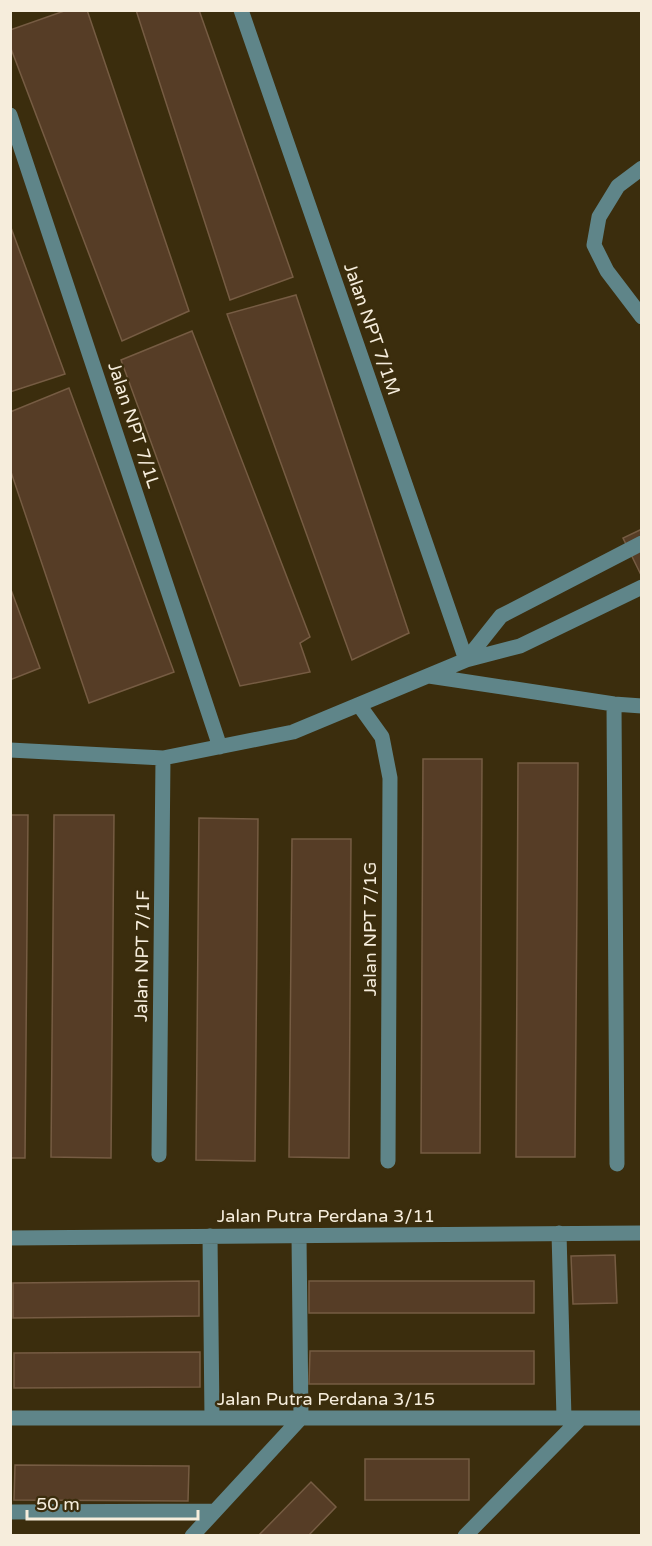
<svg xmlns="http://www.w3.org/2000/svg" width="652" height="1546" font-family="'Varela Round',sans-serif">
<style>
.building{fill:#563d26;stroke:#765c43;stroke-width:1.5}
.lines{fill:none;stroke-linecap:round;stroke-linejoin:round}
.minor{stroke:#5f8589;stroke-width:15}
.labels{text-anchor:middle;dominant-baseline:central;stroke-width:5;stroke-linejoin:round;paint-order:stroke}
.street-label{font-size:18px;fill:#f6eddc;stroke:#3b2d0d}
</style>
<rect width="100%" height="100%" fill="#3b2d0d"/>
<path class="building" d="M 67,10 L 87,10 L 189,311 L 122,341 L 10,46 L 10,30 Z
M 136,10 L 199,10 L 293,277 L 230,300 Z
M 10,225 L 65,374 L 10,392 Z
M 296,295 L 409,633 L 352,660 L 227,314 Z
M 192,331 L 310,637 L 300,643 L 310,672 L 240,686 L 121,360 Z
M 69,388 L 174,672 L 89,703 L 10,469 L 10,412 Z
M 642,529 L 642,577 L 623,538 Z
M 10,587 L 40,668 L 10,680 Z
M 423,759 L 482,759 L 480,1153 L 421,1153 Z
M 518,763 L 578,763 L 575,1157 L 516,1157 Z
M 10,815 L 28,815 L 25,1158 L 10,1158 Z
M 54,815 L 114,815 L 111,1158 L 51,1157 Z
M 199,818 L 258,819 L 255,1161 L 196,1160 Z
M 292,839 L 351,839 L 349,1158 L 289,1157 Z
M 615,1255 L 617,1303 L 573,1304 L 571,1256 Z
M 199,1281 L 199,1316 L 13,1318 L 13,1283 Z
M 309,1281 L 534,1281 L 534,1313 L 309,1313 Z
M 310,1351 L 534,1351 L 534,1384 L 309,1384 Z
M 200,1352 L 200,1387 L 14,1388 L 14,1353 Z
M 365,1459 L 469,1459 L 469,1500 L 365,1500 Z
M 15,1465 L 189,1466 L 188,1501 L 14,1500 Z
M 311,1482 L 336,1507 L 308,1536 L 258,1536 Z"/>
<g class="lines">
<path class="minor" d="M 241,10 L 466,660
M 10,115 L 220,747
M 642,168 L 618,186 L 599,217 L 594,245 L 607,271 L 642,317
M 466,660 L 501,616 L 642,543
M 429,676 L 614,704 L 642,706
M 614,704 L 617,1164
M 359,705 L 382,737 L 390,778 L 388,1161
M 10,750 L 163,758 L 293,732 L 466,660 L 520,646 L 642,587
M 159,1155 L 163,758
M 559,1233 L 564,1418
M 210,1236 L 212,1418
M 10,1238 L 642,1233
M 10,1418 L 642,1418
M 10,1512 L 214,1511
M 192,1536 L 301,1418 L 299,1236
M 465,1536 L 581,1418"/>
</g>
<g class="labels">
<g class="street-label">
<text transform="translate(372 329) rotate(71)">Jalan NPT 7/1M</text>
<text transform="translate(134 425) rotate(72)">Jalan NPT 7/1L</text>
<text transform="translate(370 929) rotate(-90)">Jalan NPT 7/1G</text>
<text transform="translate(142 956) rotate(-89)">Jalan NPT 7/1F</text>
<text x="326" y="1216">Jalan Putra Perdana 3/11</text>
<text x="326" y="1399">Jalan Putra Perdana 3/15</text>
</g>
</g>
<rect width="652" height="1546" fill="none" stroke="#f6eddc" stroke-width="24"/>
<path d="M27 1510v9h171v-9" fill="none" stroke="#f6eddc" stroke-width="3"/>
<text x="36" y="1510" font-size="18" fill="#f6eddc" stroke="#3b2d0d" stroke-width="4.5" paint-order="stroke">50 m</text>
</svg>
